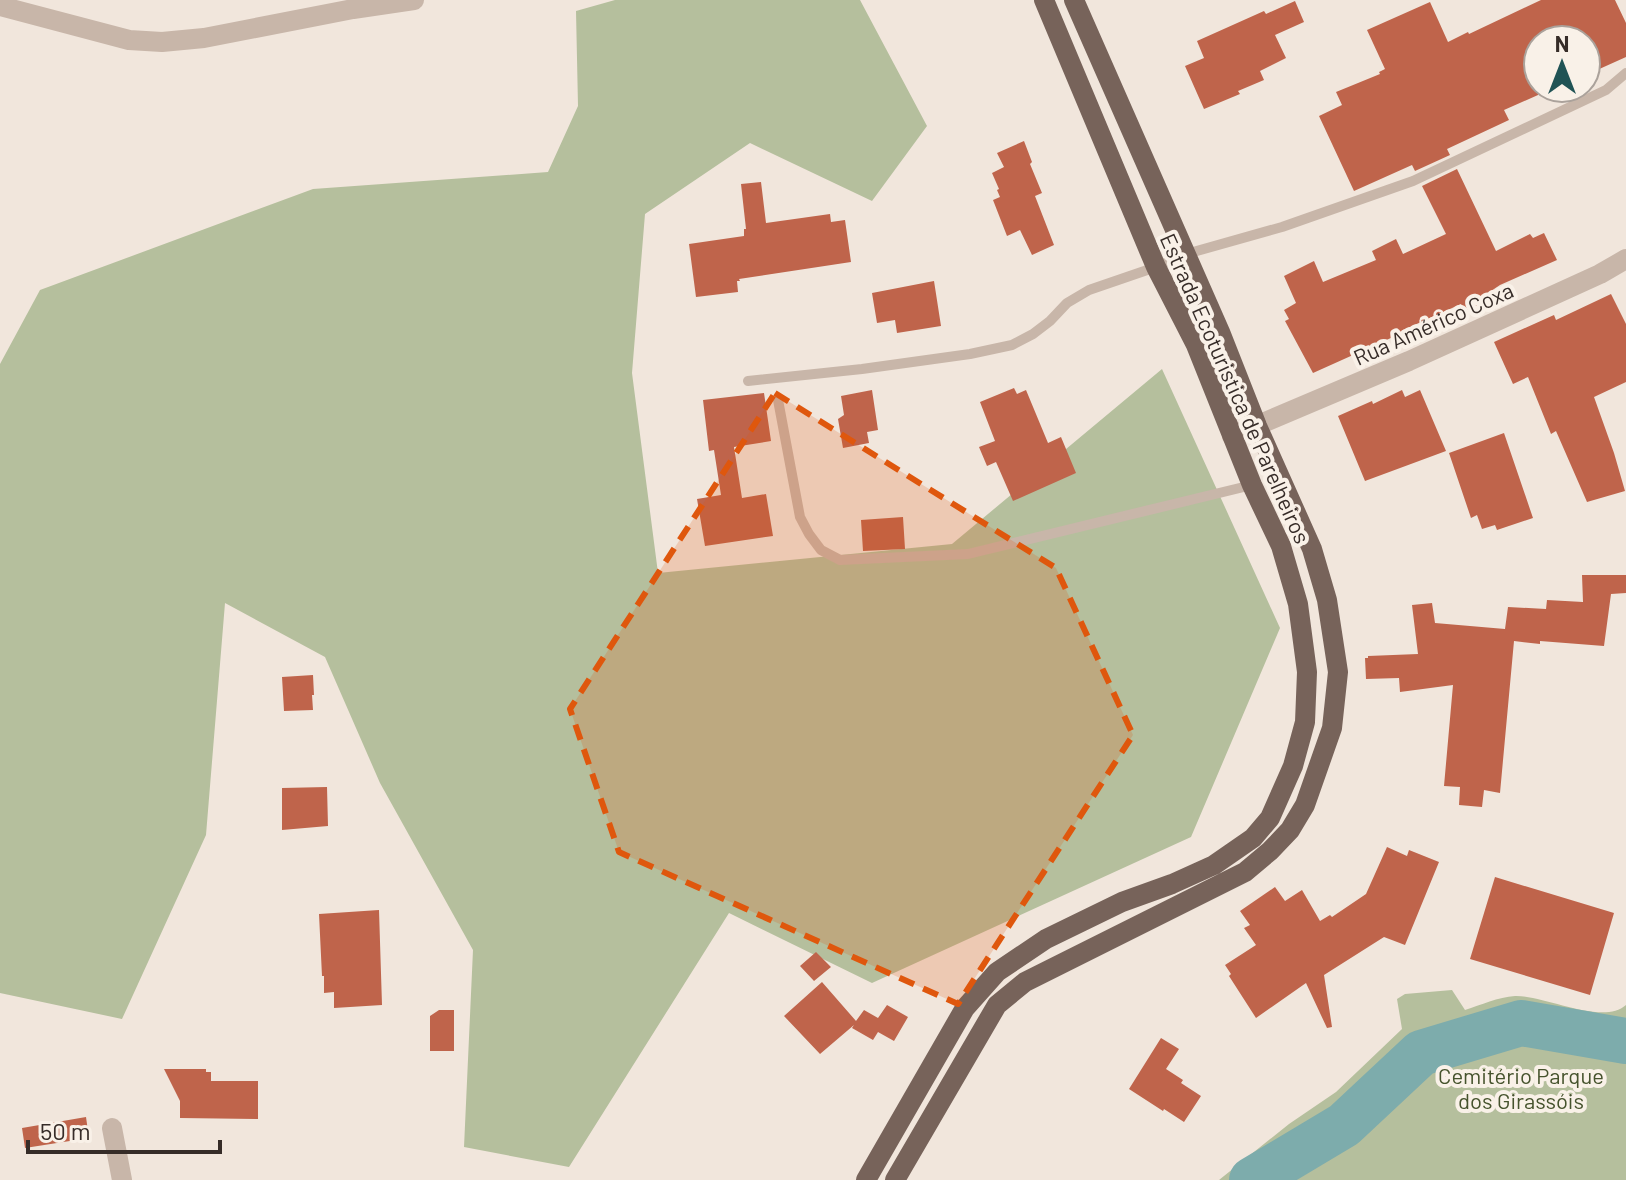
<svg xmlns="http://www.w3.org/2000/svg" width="1626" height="1180" font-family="Barlow,sans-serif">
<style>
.green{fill:#b5bf9d}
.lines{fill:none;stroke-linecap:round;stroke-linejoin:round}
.river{stroke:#7dacac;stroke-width:46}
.building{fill:#bf644b}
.service{stroke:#c8b6a9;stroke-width:10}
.minor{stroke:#c8b6a9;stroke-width:20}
.primary{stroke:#77635a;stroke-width:20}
.marked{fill:#df570d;fill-opacity:0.2;stroke:#df570d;stroke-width:6;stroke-dasharray:16 10;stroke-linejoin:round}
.labels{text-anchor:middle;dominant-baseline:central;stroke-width:8;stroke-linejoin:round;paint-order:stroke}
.street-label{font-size:22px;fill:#362c28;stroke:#f9f1e8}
.park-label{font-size:22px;fill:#46532d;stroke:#f9f1e8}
</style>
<rect width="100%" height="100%" fill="#f1e6dc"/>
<path class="green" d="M 615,0 L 860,0 L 927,126 L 872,201 L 750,143 L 645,214 L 632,373 L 658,573 L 952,544 L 1162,369 L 1280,628 L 1191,837 L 872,983 L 729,913 L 569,1167 L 464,1147 L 473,950 L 380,783 L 325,657 L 225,603 L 206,835 L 122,1019 L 0,993 L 0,364 L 40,290 L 313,189 L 548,172 L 578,106 L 576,11 Z
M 1452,990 L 1465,1010 C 1481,1005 1498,997 1515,996 C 1545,995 1602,1026 1626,1005 L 1626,1180 L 1219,1180 L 1289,1124 L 1336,1092 L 1402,1029 L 1397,999 L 1405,994 Z"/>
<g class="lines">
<path class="river" d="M 1252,1180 L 1344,1125 L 1421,1053 L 1521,1023 L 1626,1041"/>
</g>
<path class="building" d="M 1541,0 L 1615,0 L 1626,23 L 1626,57 L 1586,75 L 1586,40 L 1538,40 L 1538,95 L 1504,110 L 1509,120 L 1447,149 L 1450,155 L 1415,171 L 1412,165 L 1354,191 L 1319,116 L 1342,105 L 1336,92 L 1380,74 L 1379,72 L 1385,69 L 1367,30 L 1430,2 L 1448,42 L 1468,32 L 1469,34 Z
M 1295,1 L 1304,22 L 1275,35 L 1286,58 L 1260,71 L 1264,80 L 1238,91 L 1240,94 L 1204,109 L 1185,66 L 1204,58 L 1197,41 L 1264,11 L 1266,14 Z
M 1024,141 L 1032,162 L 1030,164 L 1042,193 L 1035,196 L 1054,245 L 1032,255 L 1020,230 L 1007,236 L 993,200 L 1000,197 L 997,190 L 999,189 L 992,173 L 1004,167 L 997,153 Z
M 1457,169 L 1496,251 L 1530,234 L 1533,238 L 1544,233 L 1557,260 L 1500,285 L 1482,297 L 1485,303 L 1465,313 L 1461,304 L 1401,331 L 1402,333 L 1313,373 L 1285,321 L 1289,319 L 1284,310 L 1296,303 L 1284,276 L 1314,261 L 1323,282 L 1376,260 L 1372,251 L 1396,239 L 1403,254 L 1446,234 L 1422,186 Z
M 761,182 L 766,223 L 830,214 L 831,222 L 845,220 L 851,262 L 739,279 L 740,281 L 737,281 L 738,292 L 696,297 L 689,244 L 744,236 L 744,229 L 746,229 L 741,184 Z
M 934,281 L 941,326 L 897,333 L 895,320 L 877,323 L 872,293 Z
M 1611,294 L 1626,324 L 1626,382 L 1594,397 L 1614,453 L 1625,491 L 1587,502 L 1556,431 L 1551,434 L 1528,377 L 1513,384 L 1494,342 L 1554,315 L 1556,320 Z
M 1014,388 L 1017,394 L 1026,390 L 1048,443 L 1061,437 L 1076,473 L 1013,501 L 996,462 L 987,466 L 979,447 L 995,441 L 980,402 Z
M 872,390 L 878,430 L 867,432 L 869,443 L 843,448 L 838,419 L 844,415 L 841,396 Z
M 1402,390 L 1405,397 L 1420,390 L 1446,451 L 1365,481 L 1338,416 L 1372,401 L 1373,404 Z
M 764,393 L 771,441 L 734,447 L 742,498 L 766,494 L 773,536 L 705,546 L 697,499 L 721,495 L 714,450 L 709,451 L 703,400 Z
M 1504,433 L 1533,518 L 1497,530 L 1495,525 L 1482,529 L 1477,515 L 1471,518 L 1449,453 Z
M 903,517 L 905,549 L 863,551 L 861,520 Z
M 1582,575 L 1626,575 L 1626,593 L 1611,594 L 1604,646 L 1540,641 L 1540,644 L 1514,641 L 1500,793 L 1484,790 L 1482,807 L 1459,805 L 1460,787 L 1444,786 L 1453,685 L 1400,692 L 1399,678 L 1366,679 L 1365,658 L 1368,658 L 1368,656 L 1418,654 L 1412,605 L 1432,603 L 1435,623 L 1505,629 L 1508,607 L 1546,609 L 1547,600 L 1583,602 Z
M 313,675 L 314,695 L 312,695 L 313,710 L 284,711 L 282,677 Z
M 327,787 L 328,826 L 282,830 L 282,788 Z
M 1387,847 L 1407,856 L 1409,850 L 1439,862 L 1405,945 L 1384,937 L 1324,975 L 1332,1027 L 1327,1028 L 1306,983 L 1256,1018 L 1229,976 L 1231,974 L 1225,965 L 1256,945 L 1244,928 L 1250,925 L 1240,911 L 1275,887 L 1285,901 L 1302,890 L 1320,921 L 1330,915 L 1332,917 L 1366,894 Z
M 1495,877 L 1614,913 L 1590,995 L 1470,959 Z
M 379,910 L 382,1005 L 334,1008 L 334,992 L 324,993 L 324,976 L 322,976 L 319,914 Z
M 816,952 L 831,967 L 814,981 L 800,966 Z
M 822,982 L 856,1021 L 864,1010 L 878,1018 L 887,1005 L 908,1017 L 894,1041 L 878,1032 L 873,1040 L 852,1028 L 854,1025 L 820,1054 L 784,1016 Z
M 439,1010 L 454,1010 L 454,1051 L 430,1051 L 430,1016 Z
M 1161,1038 L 1179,1049 L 1166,1069 L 1183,1080 L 1181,1083 L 1201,1096 L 1184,1122 L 1164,1109 L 1163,1111 L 1129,1089 Z
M 164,1069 L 206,1069 L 206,1072 L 211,1072 L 211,1081 L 258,1081 L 258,1119 L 180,1118 L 180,1101 Z
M 86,1117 L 89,1138 L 25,1148 L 22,1128 Z"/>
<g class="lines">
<path class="service" d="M 748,381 L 862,369 L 970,354 L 1012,345 L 1033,334 L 1050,321 L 1067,303 L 1089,290 L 1156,267 L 1186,254 L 1282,227 L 1413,181 L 1606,90 L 1626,73
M 778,400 L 800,517 L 809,534 L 821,550 L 840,560 L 968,554 L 1252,485"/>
<path class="minor" d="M 0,6 L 129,40 L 162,42 L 204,38 L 353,9 L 414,0
M 1232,436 L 1409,361 L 1600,274 L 1626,259
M 112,1128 L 122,1180"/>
<path class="primary" d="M 866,1180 L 965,1008 L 997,972 L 1046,939 L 1122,902 L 1172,884 L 1214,865 L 1253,838 L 1270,818 L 1293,766 L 1305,722 L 1307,672 L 1298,604 L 1281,546 L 1252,485 L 1196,345 L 1156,267 L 1044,0
M 895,1180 L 997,1005 L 1025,982 L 1245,872 L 1270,851 L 1290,830 L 1305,805 L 1332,728 L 1338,672 L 1327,600 L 1312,549 L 1257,426 L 1220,332 L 1074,0"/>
</g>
<path class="marked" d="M 775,393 L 1056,568 L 1133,735 L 958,1004 L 619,852 L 570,709 Z"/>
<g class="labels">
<g class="street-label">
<text transform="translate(1433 323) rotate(-24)">Rua Américo Coxa</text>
<text transform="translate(1236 388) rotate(66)">Estrada Ecoturistica de Parelheiros</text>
</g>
<g class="park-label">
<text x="1521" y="1075">Cemitério Parque<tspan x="1521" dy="25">dos Girassóis</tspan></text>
</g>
</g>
<g transform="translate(1562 64)"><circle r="38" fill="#f9f1e8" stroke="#aba29b" stroke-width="2"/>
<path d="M0-6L14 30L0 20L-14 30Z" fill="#205355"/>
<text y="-12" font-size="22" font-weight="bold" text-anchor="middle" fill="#362c28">N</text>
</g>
<path d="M28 1140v12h192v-12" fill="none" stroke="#362c28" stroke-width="4"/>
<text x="40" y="1140" font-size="24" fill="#362c28" stroke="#f9f1e8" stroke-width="6" paint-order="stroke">50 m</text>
</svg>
